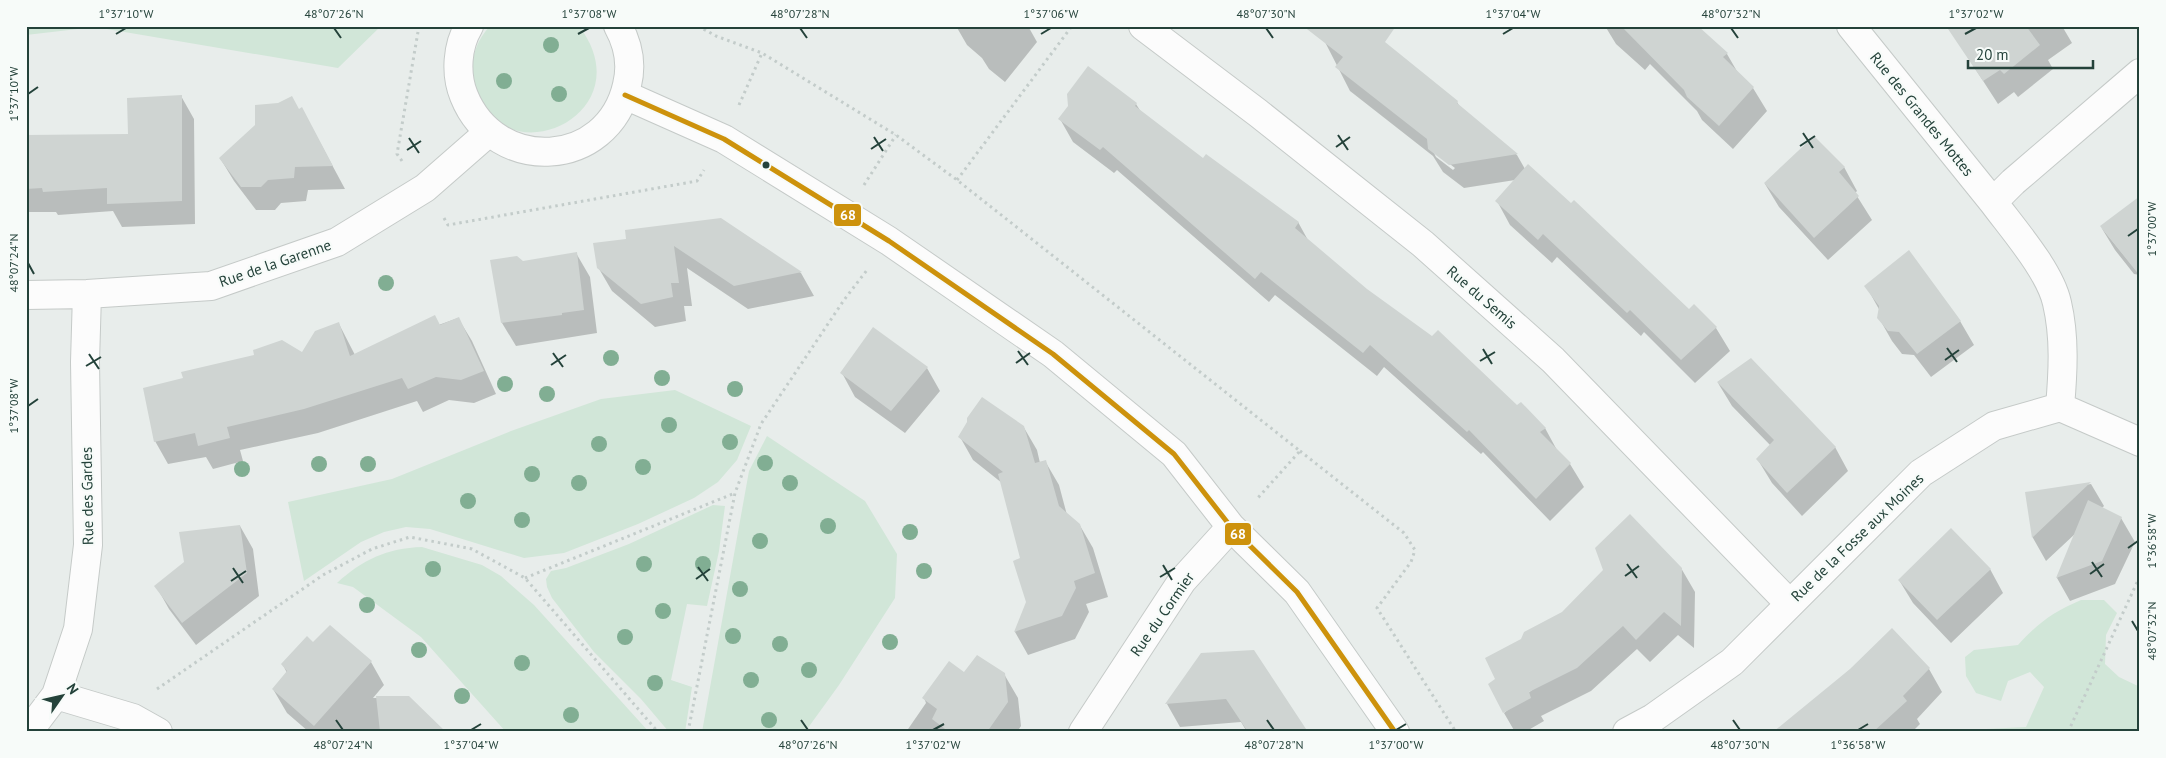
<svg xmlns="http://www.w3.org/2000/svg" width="2166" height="758" font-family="'PT Sans',sans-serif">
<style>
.green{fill:#d1e6d8}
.shadow{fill:#0003;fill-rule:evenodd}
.building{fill:#cfd4d2}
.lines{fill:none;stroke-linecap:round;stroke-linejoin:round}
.minor-casing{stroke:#c5cac8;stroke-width:30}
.tertiary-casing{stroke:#c5cac8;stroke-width:30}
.path{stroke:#c3ccca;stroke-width:3;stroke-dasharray:2.5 4;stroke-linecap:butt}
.minor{stroke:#fcfcfc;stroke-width:28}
.tertiary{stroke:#fcfcfc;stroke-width:28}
.bus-1-casing{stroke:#f7fbf9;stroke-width:9}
.bus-1{stroke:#cd920c;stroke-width:5}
.tree{fill:#81ae93}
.ticks{fill:none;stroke:#24423a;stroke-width:2}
.bus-dot{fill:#24423a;stroke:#f7fbf9;stroke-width:2}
.labels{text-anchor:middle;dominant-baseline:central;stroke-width:4.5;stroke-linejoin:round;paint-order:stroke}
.street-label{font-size:15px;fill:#24423a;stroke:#f7fbf9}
.line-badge{stroke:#f7fbf9;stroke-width:2}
.badge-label{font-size:14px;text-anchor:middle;font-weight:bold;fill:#fff}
.neatline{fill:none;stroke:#24423a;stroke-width:2}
.ticks-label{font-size:12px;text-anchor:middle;fill:#24423a}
</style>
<rect width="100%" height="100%" fill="#e8edeb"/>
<path class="green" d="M 26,26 L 381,26 L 338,68 L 95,27 L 26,35 Z
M 490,26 L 579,26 C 642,109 519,172 482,103 C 479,96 474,90 473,82 C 470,61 475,42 490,26 Z
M 675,390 L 751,426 L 737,460 L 718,482 L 694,498 L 638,524 L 564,553 L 524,558 L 430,529 L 406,527 L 384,532 L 361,542 L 304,581 L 288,502 L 392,479 L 511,431 L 601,399 Z
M 767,436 L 865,501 L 897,554 L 895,598 L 839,685 L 805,732 L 702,732 L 749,471 Z
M 713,505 L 725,506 L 719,551 L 707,606 L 687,604 L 671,680 L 692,687 L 685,732 L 669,732 L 641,699 L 594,652 L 552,598 L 547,587 L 546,579 L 551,571 L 566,568 L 629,544 Z
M 422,547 L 482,565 L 501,576 L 534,605 L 649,732 L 506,732 L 421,637 L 353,587 L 337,583 C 362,560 387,548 422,547 Z
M 2081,600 L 2104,600 L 2117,613 L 2106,635 L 2105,664 L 2119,677 L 2140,687 L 2140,732 L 1965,732 L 1966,730 L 2026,727 L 2044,687 L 2030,672 L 2008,681 L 2001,701 L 1976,693 L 1966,676 L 1965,657 L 1974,650 L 2018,645 C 2038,623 2053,612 2081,600 Z"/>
<path class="shadow" d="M 956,26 L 1028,26 L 1037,42 L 1005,82 L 989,69 L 982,58 L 967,45 Z
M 1605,26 L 1696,26 L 1727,54 L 1738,73 L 1753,88 L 1767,111 L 1733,149 L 1702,120 L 1697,111 L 1650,64 L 1645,70 L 1616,44 Z
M 1968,26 L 2062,26 L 2072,43 L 2048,60 L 2053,69 L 2018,97 L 2014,92 L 1998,104 L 1954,36 Z
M 1325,42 L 1457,102 L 1460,107 L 1517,155 L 1525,169 L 1689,310 L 1716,328 L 1730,351 L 1695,383 L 1644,332 L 1641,336 L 1557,257 L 1552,263 L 1510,225 L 1497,201 L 1515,180 L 1464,188 L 1443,172 L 1433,156 L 1350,91 ZM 1433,151 L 1455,168 L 1453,170 L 1436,157 Z
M 1088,68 L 1136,104 L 1141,112 L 1203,160 L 1298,222 L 1309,242 L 1367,290 L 1545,428 L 1558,452 L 1570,464 L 1584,487 L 1550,521 L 1483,452 L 1481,454 L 1384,367 L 1377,376 L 1275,295 L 1269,302 L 1117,170 L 1114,173 L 1073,142 L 1060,119 L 1069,106 Z
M 181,96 L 194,119 L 195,224 L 122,227 L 113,211 L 58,215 L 56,212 L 26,212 L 26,136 L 129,135 Z
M 302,109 L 345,189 L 308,190 L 306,201 L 281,203 L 275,210 L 256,210 L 234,181 L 220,158 L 257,126 Z
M 1844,167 L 1857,191 L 1855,193 L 1872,220 L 1828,260 L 1779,207 L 1765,184 Z
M 721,219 L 801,273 L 814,296 L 748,309 L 687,268 L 692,306 L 684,306 L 686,321 L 655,327 L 612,291 L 598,267 L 627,241 Z
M 2101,227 L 2140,275 L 2134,274 L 2115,250 Z
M 576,253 L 590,277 L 597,333 L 516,346 L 502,323 L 523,263 Z
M 1866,286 L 1960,321 L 1974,345 L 1931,377 L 1914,355 L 1902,354 L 1892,341 L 1879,318 L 1880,311 Z
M 458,318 L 472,341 L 496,394 L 474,403 L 449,400 L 423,412 L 417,401 L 318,433 L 240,450 L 243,461 L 213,469 L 206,457 L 168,464 L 155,441 L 303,353 L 339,324 L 355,355 Z
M 927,368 L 940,391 L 905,433 L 855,397 L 842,373 Z
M 1718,383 L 1835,447 L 1848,471 L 1802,516 L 1772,483 L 1758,460 L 1771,446 L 1732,406 Z
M 1023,426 L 1037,450 L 1040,463 L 1045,461 L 1059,485 L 1067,515 L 1079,524 L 1093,548 L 1108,597 L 1086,604 L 1089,612 L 1075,639 L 1028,655 L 1015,632 L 1027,602 L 1021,559 L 1002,483 L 973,460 L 960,437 Z
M 2091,484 L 2104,506 L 2102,508 L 2121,518 L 2135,542 L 2115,584 L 2070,601 L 2057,578 L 2076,533 L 2046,561 L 2033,538 L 2027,494 Z
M 240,526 L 253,549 L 259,596 L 196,645 L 169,609 L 156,586 Z
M 1681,568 L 1695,592 L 1694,648 L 1678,635 L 1650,662 L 1637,649 L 1591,691 L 1541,716 L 1544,721 L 1525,732 L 1515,732 L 1504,713 Z
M 1990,569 L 2003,593 L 1951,643 L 1913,603 L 1899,580 Z
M 1892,630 L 1929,669 L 1942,692 L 1917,719 L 1920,724 L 1912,732 L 1784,732 Z
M 313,644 L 371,662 L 384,685 L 373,698 L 409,697 L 436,732 L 309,732 L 287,713 L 273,689 L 287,673 L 283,665 Z
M 1202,654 L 1306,732 L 1247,732 L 1241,722 L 1180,727 L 1167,704 Z
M 965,674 L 1004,674 L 1018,698 L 1021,726 L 1017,732 L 906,732 L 926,703 L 924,698 Z"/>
<path class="building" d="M 1303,26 L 1396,26 L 1385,42 L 1458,101 L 1457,103 L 1518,154 L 1449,165 L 1428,149 L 1427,139 L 1335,67 L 1343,57 Z
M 1621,26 L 1698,26 L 1728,53 L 1723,57 L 1754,87 L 1719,126 L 1687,97 L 1684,90 Z
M 1946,26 L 2026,26 L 2040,45 L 2004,74 L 2000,70 L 1983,81 Z
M 1088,66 L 1137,103 L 1135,106 L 1203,158 L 1206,154 L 1299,222 L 1295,228 L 1367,289 L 1432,336 L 1438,330 L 1517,405 L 1521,402 L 1546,428 L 1540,432 L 1571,463 L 1536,499 L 1469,430 L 1467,432 L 1370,345 L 1363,353 L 1261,272 L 1255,279 L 1103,147 L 1100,150 L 1058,119 L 1068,106 L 1067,94 Z
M 182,95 L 182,201 L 107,204 L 107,188 L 43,192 L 42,188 L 26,189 L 26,135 L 128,134 L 127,98 Z
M 292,96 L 299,109 L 302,107 L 333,166 L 295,167 L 294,178 L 268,180 L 261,187 L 241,187 L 219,158 L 255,125 L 255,105 L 278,103 Z
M 1814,136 L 1845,167 L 1839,172 L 1859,196 L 1814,238 L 1764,183 Z
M 1528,164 L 1571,203 L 1574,200 L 1689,309 L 1694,304 L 1717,327 L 1681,360 L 1630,310 L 1627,313 L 1543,234 L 1538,240 L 1495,201 Z
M 2140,196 L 2140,276 L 2100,226 Z
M 721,218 L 802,272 L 734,286 L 674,246 L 679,283 L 671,283 L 673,297 L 641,304 L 597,268 L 593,243 L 626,239 L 625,230 Z
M 1909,250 L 1961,321 L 1917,354 L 1899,332 L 1888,331 L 1877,318 L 1879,306 L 1864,286 Z
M 577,252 L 584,310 L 562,313 L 562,315 L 501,323 L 490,260 L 517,256 L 523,261 Z
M 435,315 L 440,325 L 459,317 L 484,371 L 461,380 L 436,377 L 408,389 L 402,378 L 304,409 L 227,427 L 230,438 L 198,446 L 195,433 L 154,442 L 143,388 L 183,378 L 181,372 L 254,355 L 253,350 L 282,340 L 302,352 L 315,331 L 339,322 L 350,356 Z
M 873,327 L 928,367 L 891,411 L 840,373 Z
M 1751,358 L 1836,447 L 1787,493 L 1756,459 L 1774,440 L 1717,382 Z
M 982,397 L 1024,426 L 1035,463 L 1046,460 L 1059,506 L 1080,524 L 1095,573 L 1074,581 L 1076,588 L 1062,616 L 1014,632 L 1026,602 L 1013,561 L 1020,558 L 998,474 L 1003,472 L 958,437 L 967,422 L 967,418 Z
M 2091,482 L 2032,538 L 2025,492 Z
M 2088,500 L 2122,517 L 2102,561 L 2056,578 Z
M 1630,514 L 1682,568 L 1681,626 L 1664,612 L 1636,640 L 1623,626 L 1577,668 L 1529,692 L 1531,698 L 1503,713 L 1488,684 L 1495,679 L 1485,658 L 1521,639 L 1524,632 L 1562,612 L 1603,570 L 1595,548 Z
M 240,525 L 247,573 L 182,623 L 154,586 L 184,562 L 179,532 Z
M 1951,528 L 1991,569 L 1937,620 L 1898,580 Z
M 330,625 L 372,661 L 314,726 L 272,689 L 287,671 L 281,664 L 307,636 L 313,642 Z
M 1892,628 L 1930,668 L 1903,696 L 1907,701 L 1873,732 L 1773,732 L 1850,669 Z
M 1254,650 L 1308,732 L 1248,732 L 1226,699 L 1165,704 L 1201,653 Z
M 977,655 L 1005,673 L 1008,702 L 987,732 L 949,732 L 932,719 L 937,709 L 922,698 L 949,661 L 964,672 Z
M 376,696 L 409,696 L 446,732 L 380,732 Z"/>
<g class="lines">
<defs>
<path id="minor" d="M 1143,26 L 1258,113 L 1423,244 L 1553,360 L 1789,603
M 1851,26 L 1993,202 L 2013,182 L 2140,73
M 1993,202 C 2013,229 2050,271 2057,303 C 2065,337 2063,372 2060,407
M 26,295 L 87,294 L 211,286 L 337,242 L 425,188 L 489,132
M 56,695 L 133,718 L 158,732
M 28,732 L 56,695 L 78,629 L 88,545 L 85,362 L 87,294
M 1627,732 L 1653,718 L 1732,662 L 1921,473 L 1994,426 L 2060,407 L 2140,442"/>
<path id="tertiary" d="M 469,26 C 457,46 455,74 464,96 C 496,175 608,169 627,85 C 632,65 628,44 618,26
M 625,95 L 724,139 L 889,241 L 1053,354 L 1174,454 L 1231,527 L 1297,592 L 1395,732
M 1083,732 L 1182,581 L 1231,527"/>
</defs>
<use href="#minor" class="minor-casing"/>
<use href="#tertiary" class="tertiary-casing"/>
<path class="path" d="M 698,26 L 716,36 L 762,53 L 896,135 L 957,180 L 1300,451 L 1256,500
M 739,105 L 762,53
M 402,161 L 397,154 L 419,26
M 957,180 L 1072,26
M 864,185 L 896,135
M 444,218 L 448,225 L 697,181 L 704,170
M 1300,451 L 1404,533 L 1415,550 L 1411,562 L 1377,608 L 1456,732
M 525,578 L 735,493
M 157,689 L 323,575 L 372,549 L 410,537 L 472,549 L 525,578 L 658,732
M 688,732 L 735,493 L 761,424 L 844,300 L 867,270
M 2068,732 L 2140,576"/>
<use href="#minor" class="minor"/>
<use href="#tertiary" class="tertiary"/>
<defs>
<path id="bus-1" d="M 625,95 L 724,139 L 889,241 L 1053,354 L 1174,454 L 1231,527 L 1297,592 L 1395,732"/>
</defs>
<use href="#bus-1" class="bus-1-casing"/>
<use href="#bus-1" class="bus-1"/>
</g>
<g class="tree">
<circle cx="551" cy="45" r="8"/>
<circle cx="504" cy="81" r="8"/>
<circle cx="559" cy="94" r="8"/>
<circle cx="386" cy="283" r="8"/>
<circle cx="611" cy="358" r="8"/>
<circle cx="662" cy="378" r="8"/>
<circle cx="505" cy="384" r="8"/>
<circle cx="735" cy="389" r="8"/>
<circle cx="547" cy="394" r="8"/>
<circle cx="669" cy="425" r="8"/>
<circle cx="730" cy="442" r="8"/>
<circle cx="599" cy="444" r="8"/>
<circle cx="765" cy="463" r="8"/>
<circle cx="319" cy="464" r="8"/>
<circle cx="368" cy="464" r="8"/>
<circle cx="643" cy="467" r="8"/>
<circle cx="242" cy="469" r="8"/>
<circle cx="532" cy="474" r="8"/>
<circle cx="579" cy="483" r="8"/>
<circle cx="790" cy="483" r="8"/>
<circle cx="468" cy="501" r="8"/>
<circle cx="522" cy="520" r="8"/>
<circle cx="828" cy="526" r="8"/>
<circle cx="910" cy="532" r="8"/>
<circle cx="760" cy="541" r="8"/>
<circle cx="644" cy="564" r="8"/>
<circle cx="703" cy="564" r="8"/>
<circle cx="433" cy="569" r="8"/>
<circle cx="924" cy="571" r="8"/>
<circle cx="740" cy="589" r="8"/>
<circle cx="367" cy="605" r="8"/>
<circle cx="663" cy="611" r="8"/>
<circle cx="733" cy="636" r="8"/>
<circle cx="625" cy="637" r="8"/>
<circle cx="890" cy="642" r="8"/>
<circle cx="780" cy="644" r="8"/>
<circle cx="419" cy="650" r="8"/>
<circle cx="522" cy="663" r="8"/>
<circle cx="809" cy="670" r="8"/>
<circle cx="751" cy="680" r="8"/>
<circle cx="655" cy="683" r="8"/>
<circle cx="462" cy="696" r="8"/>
<circle cx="571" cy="715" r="8"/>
<circle cx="769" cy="720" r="8"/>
</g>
<path class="ticks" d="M 334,28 L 341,38M 800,28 L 807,38M 1266,28 L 1273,38M 1731,28 L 1738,38M 116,34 L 126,28M 578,34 L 589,28M 1041,34 L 1051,28M 1503,34 L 1513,28M 1965,34 L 1976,28M 28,94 L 38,87M 1803,133 L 1813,148M 1338,135 L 1348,150M 874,137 L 883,151M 409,138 L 419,153M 1800,146 L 1815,136M 1336,147 L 1350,137M 871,149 L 886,139M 407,150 L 421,141M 2128,236 L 2138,229M 28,263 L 34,274M 1947,348 L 1957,362M 1483,349 L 1492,364M 1018,351 L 1028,365M 553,353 L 563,367M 89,354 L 99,369M 1945,360 L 1959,350M 1480,361 L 1495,352M 1016,363 L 1030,353M 551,365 L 566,355M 86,366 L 101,357M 28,406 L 38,399M 2128,548 L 2138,541M 2092,562 L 2102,577M 1627,564 L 1637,578M 1163,565 L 1172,580M 698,567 L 708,581M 233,568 L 243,583M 2090,574 L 2104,564M 1625,576 L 1639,566M 1160,577 L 1175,568M 696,579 L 710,569M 231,581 L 246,571M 2132,621 L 2138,631M 336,720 L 343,730M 801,720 L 808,730M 1267,720 L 1274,730M 1733,720 L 1740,730M 471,730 L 481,724M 933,730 L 944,724M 1396,730 L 1406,724M 1858,730 L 1868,724"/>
<circle class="bus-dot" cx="766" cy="165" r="4.5"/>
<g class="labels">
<g class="street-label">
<text transform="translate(1922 114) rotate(51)">Rue des Grandes Mottes</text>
<text transform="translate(275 263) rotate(-19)">Rue de la Garenne</text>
<text transform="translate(1482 297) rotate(41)">Rue du Semis</text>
<text transform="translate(87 496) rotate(-91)">Rue des Gardes</text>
<text transform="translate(1857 537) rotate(-44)">Rue de la Fosse aux Moines</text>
<text transform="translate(1162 614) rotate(-55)">Rue du Cormier</text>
</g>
</g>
<g class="line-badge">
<rect x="833" y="203" width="29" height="24" rx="5" fill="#cd920c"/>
<rect x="1224" y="522" width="28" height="24" rx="5" fill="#cd920c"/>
</g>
<g class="badge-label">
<text x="848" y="220">68</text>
<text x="1238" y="539">68</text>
</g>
<rect width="2166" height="758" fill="none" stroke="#f7fbf9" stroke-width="55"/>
<g transform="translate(62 696) rotate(56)" stroke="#f7fbf9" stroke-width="4" paint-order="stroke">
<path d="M0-4L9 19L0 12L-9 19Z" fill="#24423a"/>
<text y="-8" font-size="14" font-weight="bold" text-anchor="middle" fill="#24423a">N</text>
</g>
<path d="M1968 60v8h125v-8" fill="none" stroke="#24423a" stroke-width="2.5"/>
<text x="1976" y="60" font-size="15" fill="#24423a" stroke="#f7fbf9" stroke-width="4" paint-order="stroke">20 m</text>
<rect x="28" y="28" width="2110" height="702" class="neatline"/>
<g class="ticks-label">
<text x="126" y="18">1°37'10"W</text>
<text x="334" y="18">48°07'26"N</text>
<text x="589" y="18">1°37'08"W</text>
<text x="800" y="18">48°07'28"N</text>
<text x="1051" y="18">1°37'06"W</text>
<text x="1266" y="18">48°07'30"N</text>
<text x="1513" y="18">1°37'04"W</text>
<text x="1731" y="18">48°07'32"N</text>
<text x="1976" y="18">1°37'02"W</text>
<text transform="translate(14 94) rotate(-90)" y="4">1°37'10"W</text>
<text transform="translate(2152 229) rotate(-90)" y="4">1°37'00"W</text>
<text transform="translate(14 263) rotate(-90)" y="4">48°07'24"N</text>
<text transform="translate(14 406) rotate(-90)" y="4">1°37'08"W</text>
<text transform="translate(2152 541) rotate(-90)" y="4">1°36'58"W</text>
<text transform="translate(2152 631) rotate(-90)" y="4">48°07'32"N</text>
<text x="343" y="749">48°07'24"N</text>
<text x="471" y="749">1°37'04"W</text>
<text x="808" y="749">48°07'26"N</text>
<text x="933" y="749">1°37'02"W</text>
<text x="1274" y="749">48°07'28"N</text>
<text x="1396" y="749">1°37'00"W</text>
<text x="1740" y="749">48°07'30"N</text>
<text x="1858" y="749">1°36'58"W</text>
</g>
</svg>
